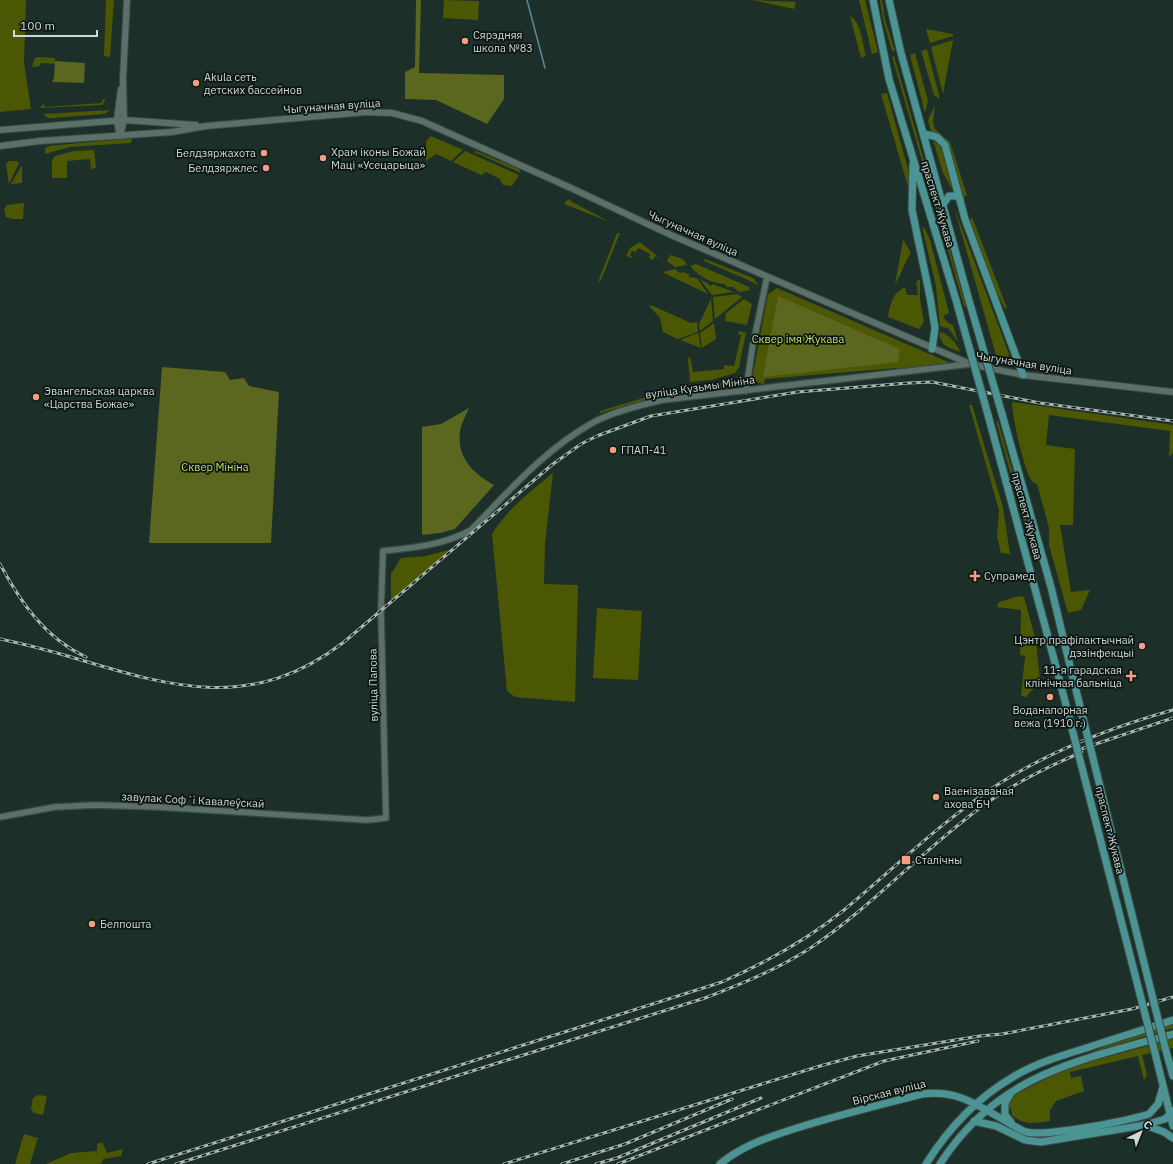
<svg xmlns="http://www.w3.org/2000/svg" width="1173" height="1164" font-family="'IBM Plex Sans',sans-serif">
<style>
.green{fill:#4c5704}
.forest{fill:#5b671e}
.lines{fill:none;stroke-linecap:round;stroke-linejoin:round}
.stream{stroke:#5c8b9a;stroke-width:1.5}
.tertiary-casing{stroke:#394944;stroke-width:8}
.secondary-casing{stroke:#394944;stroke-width:8}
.primary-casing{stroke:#394944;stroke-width:9}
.tertiary{stroke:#5a7068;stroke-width:5.5}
.secondary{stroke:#5a7068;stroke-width:6}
.primary{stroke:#4b9493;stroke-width:7}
.rail-casing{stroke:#a8b5b0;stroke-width:3}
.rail{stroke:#0d1512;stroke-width:1.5;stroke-dasharray:4.5;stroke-linecap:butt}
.primary-bridge-casing{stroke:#394944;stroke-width:9;stroke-linecap:butt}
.primary-bridge{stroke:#4b9493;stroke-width:7}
.poi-dot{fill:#f39f84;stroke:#0d1512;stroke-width:1.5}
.labels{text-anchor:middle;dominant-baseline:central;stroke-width:3.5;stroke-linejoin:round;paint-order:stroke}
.poi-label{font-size:11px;fill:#ced9d5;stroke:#0d1512;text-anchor:start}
.street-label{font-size:11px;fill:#ced9d5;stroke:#0d1512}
.park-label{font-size:11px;fill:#c9df63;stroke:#0d1512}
</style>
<rect width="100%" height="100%" fill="#1c2f29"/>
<path class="green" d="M 0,0 L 26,0 L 24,62 L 31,109 L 0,112 Z
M 106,0 L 114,0 L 110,57 L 104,56 Z
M 444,0 L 479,1 L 478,20 L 443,18 Z
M 752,0 L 796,2 L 794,9 Z
M 859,0 L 865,0 L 878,52 L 872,54 Z
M 880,0 L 882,0 L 885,20 L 895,51 L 892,51 L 883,20 Z
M 850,16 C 861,21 863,46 866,56 L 861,58 Z
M 926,29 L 953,34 L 953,36 L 930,43 Z
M 953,40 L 943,94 L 931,47 Z
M 927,49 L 939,95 L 939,99 L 934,95 L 921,51 Z
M 915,53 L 928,101 L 925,113 L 910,55 Z
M 894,56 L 966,306 L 964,306 L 892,57 Z
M 38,57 L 55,58 L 55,64 L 41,63 L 39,66 L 32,67 L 35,58 Z
M 887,93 L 909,173 L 909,190 L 881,94 Z
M 104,98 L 105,101 L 102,105 L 39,108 L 44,104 L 45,107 L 101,103 Z
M 935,105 L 933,123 L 935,129 L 950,142 L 967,195 L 962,198 L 939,135 L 931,131 L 928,120 Z
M 110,110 L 105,114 L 53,118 L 48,118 L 43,114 Z
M 431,136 L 463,150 L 451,161 L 436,154 L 426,161 L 426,141 Z
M 132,138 L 131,143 L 70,147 L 45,154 L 45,148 L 49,146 Z
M 933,140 L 941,147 L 953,191 L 943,173 Z
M 94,150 L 96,168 L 91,169 L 90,159 L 67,161 L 67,178 L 52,178 L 52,161 L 55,156 L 73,151 Z
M 465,151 L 519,175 L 512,186 L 503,185 L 500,179 L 486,172 L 481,175 L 453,162 Z
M 476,151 L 519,169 L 521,173 L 474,152 Z
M 9,161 L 17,161 L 19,163 L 9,184 L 6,164 Z
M 22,165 L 22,183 L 11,184 Z
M 568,199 L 574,203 L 610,222 L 564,204 Z
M 24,203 L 23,219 L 13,219 L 6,217 L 4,210 L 7,205 Z
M 954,207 L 1009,354 L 1008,357 L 996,355 Z
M 972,217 L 1007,308 L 1005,309 L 989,277 L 969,221 Z
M 922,227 L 925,229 L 930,240 L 949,313 L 943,316 L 947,322 L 953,325 L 958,342 L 949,329 L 940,326 L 936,286 Z
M 617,233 L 620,233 L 601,280 L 598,282 Z
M 903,240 L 904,241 L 911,253 C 904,263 902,274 895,284 Z
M 640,242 L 661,259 L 656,256 L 652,260 L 649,258 L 650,254 L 638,248 L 636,252 L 632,251 L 630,255 L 632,257 L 632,258 L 626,256 L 630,248 Z
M 670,255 L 683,259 L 687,265 L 675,267 L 667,261 Z
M 705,259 L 753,278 L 759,286 L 750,281 L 704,261 Z
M 696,264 L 749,287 L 750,290 L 739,292 L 733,287 L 726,287 L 725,284 C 711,283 699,277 690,266 Z
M 675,269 L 680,273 L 683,272 L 689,274 L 689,277 L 697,278 L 708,294 L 662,272 Z
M 699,278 L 711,286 L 713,284 L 734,292 L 712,295 Z
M 920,279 L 920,299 L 924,322 L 919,329 L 888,317 C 891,302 892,294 905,287 L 907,295 L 918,295 L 916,282 Z
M 777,288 L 948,362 L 947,364 L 897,371 L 896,368 L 765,379 L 764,384 C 758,384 754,380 753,374 L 768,294 Z
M 737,294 L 742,297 L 715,319 L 713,297 Z
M 711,299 L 713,321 L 700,331 L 699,324 Z
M 744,299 L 752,304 L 747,325 L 725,321 L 726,313 Z
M 651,305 L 691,323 L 697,322 L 698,332 L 678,339 L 663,332 L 660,318 L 649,306 Z
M 714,323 L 716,339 L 702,348 L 700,333 Z
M 739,331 L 746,333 L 739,367 L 735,373 L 711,380 L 690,382 L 688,359 L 690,356 L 693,372 L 724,369 L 724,365 L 734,366 L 741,335 L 738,334 Z
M 939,332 C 947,332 958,344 960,352 C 947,347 941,346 939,332 Z
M 698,333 L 701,348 L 680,340 Z
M 741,376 L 744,377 L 739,384 L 735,386 L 659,396 L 600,413 L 600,411 L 650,396 L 733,381 Z
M 1012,402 L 1173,425 L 1173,453 L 1169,457 L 1170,431 L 1049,415 L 1046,445 L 1075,449 L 1073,525 L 1060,525 L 1071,592 L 1090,590 L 1081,610 L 1068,613 L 1049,545 L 1049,528 L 1037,484 C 1035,483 1033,483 1032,481 C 1024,472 1012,415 1012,402 Z
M 969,405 L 972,405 L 1003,507 L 1010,554 L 1001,553 L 997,536 L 999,510 Z
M 996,421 L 998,421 L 1037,557 L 1034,558 Z
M 553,473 L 545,544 L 544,584 L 578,585 L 575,702 L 515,697 L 507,691 L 492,534 C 507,509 530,492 553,473 Z
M 452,549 L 391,602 L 391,574 L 401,558 L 426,556 Z
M 994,573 L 1011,575 L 1012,577 L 993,583 L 988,582 L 989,574 Z
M 1019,596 L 1024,597 L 1036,641 L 1040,681 L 1026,697 L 1021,696 L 1025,656 L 1020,655 L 1021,610 L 997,607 L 999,602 Z
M 597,608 L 642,611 L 638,680 L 593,678 Z
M 1173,1024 L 1173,1028 L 1086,1054 L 1126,1038 Z
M 1173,1037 L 1173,1048 L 1142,1055 L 1147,1075 L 1144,1080 L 1138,1056 L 1070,1072 L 1071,1078 L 1081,1076 L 1084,1091 L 1056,1101 L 1050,1110 L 1050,1121 C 1035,1123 1024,1126 1012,1115 L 1011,1108 L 1007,1108 L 1007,1104 L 1014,1095 L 1069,1067 L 1163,1042 Z
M 38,1095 L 47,1096 L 43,1115 L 34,1113 L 31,1109 L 33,1098 Z
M 24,1134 L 38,1138 L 30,1164 L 15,1164 Z
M 102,1142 L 107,1153 L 123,1149 L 121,1156 L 103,1159 L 102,1163 L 99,1164 L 46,1164 L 71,1153 L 97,1151 L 97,1144 Z"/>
<path class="forest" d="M 416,0 L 421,0 L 419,73 L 504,75 L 504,99 L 487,124 L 436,100 L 405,99 L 405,72 L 415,67 Z
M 55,61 L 85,63 L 84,83 L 52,82 L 54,78 Z
M 778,296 L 900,349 L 898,362 L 763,377 Z
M 162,367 L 225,372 L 230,380 L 244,378 L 249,386 L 279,392 L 271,543 L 149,543 Z
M 469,408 C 466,415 461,424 460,432 C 457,458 473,473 494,485 L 455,529 L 440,533 L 422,535 L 422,427 L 441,424 Z"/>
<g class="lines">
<path class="stream" d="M 527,0 L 545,68"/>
<defs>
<path id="tertiary" d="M 746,391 L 752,350 L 767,277
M 0,817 L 55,807 L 95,805 L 158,807 L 367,820 L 386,818 L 381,611 L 383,551 C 413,548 444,545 471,530 C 509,491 545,449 594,422 C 615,411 640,405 663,400 L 970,364"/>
<path id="secondary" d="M 0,130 L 124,120 L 196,125
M 119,133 L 117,120 L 121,89
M 120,136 L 124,120 L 123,78 L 127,0
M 0,146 L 40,141 L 172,132 L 206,126 L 367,112 L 392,113 L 422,121 L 571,188 L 671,235 L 970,364 L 1023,375 L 1173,392"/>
<path id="primary" d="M 873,0 L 889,79 L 956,300
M 889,0 L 901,53 L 968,297
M 925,134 L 937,137 L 945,145 L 965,219 L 1023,375
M 913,164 L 912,210 L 930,297 L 935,328 L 932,349
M 942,206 L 949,196 L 957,196 L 960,199
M 1002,414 L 1051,587 L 1071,670
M 988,415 L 1058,674
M 1166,1051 L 1173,1076
M 1155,1053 L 1173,1126
M 974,1121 L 996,1126 L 1025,1140 L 1041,1142 L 1145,1125 L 1165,1119 L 1173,1111
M 1011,1122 L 1005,1115 L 1005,1103 L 1011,1093
M 1145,1125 L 1164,1132 L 1173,1138
M 720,1164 C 743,1145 769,1137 797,1128 C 838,1115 880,1105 922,1094 C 958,1090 975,1104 1004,1120 C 1011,1124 1018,1129 1026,1132 C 1046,1137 1126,1121 1149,1114 L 1158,1104 L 1163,1087
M 926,1164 C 948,1129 977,1098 1013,1077 C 1034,1064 1060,1056 1083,1049 C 1113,1039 1143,1030 1173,1020
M 940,1164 C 998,1074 1077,1061 1173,1034"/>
</defs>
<use href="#tertiary" class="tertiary-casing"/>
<use href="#secondary" class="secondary-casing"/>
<use href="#primary" class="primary-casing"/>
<use href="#tertiary" class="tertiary"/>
<use href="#secondary" class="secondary"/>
<use href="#primary" class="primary"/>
<defs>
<path id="rail" d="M 0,564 C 21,603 45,638 86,657
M 0,639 C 24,644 47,650 71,657 C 171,687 252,713 344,642 L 553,464 L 581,444 L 597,436 L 651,416 L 797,392 L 909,383 L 932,382 L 1040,403 L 1173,421
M 1075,751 L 1173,718
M 148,1164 L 722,982 C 765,963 807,940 844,910 C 892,870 937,826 988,791 C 1044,753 1109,728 1173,710
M 176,1164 L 705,998 C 741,984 776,970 809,949 C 872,907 922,850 984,805 C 1014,783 1047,767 1082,752
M 504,1164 L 820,1066 L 857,1056 L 980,1036 L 1002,1034 L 1132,1009 L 1173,997
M 562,1164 L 625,1144 L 732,1099
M 596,1164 L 617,1158 L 761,1098
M 618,1164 L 884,1061 L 978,1041"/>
</defs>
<use href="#rail" class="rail-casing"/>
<use href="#rail" class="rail"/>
<defs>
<path id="primary-bridge" d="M 968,297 L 1002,414
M 956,300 L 988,415
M 1071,670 L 1166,1051
M 1058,674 L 1155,1053"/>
</defs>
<use href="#primary-bridge" class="primary-bridge-casing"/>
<use href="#primary-bridge" class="primary-bridge"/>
</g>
<g class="poi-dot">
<circle cx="465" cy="41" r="4"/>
<circle cx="196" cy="83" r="4"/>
<circle cx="264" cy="153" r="4"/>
<circle cx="323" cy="158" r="4"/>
<circle cx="266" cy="168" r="4"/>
<circle cx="36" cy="397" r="4"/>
<circle cx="613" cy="450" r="4"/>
<path d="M973 570h4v4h4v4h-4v4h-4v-4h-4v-4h4z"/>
<circle cx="1142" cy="646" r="4"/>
<path d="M1129 670h4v4h4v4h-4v4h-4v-4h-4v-4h4z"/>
<circle cx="1050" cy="697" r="4"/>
<circle cx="936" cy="797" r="4"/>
<rect x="901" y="855" width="10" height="10" rx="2"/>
<circle cx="92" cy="924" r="4"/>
</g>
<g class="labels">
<g class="poi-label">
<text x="473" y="35">Сярэдняя<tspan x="473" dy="13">школа №83</tspan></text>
<text x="204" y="77">Akula сеть<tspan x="204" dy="13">детских бассейнов</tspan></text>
<text x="331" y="152">Храм іконы Божай<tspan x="331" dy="13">Маці «Усецарыца»</tspan></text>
<text x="256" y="153" text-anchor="end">Белдзяржахота</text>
<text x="258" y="168" text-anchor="end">Белдзяржлес</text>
<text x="44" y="391">Эвангельская царква<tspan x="44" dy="13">«Царства Божае»</tspan></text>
<text x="621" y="450">ГПАП-41</text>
<text x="984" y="576">Супрамед</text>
<text x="1134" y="640" text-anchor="end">Цэнтр прафілактычнай<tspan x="1134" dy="13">дэзінфекцыі</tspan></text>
<text x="1122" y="670" text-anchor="end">11-я гарадская<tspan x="1122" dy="13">клінічная бальніца</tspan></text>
<text x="1050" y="710" text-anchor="middle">Воданапорная<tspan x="1050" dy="13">вежа (1910 г.)</tspan></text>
<text x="944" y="791">Ваенізаваная<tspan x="944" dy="13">ахова БЧ</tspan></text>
<text x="915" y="860">Сталічны</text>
<text x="100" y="924">Белпошта</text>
</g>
<g class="street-label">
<text transform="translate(332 106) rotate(-4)">Чыгуначная вуліца</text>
<text transform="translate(938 204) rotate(73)">праспект Жукава</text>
<text transform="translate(693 233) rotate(24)">Чыгуначная вуліца</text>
<text transform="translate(1024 363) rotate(9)">Чыгуначная вуліца</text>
<text transform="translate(700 387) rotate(-8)">вуліца Кузьмы Мініна</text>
<text transform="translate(1027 516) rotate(75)">праспект Жукава</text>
<text transform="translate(373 685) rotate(-91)">вуліца Папова</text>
<text transform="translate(193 800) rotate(3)">завулак Софʼі Кавалеўскай</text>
<text transform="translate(1110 830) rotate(76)">праспект Жукава</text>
<text transform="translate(889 1092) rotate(-14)">Вірская вуліца</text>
</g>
<g class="park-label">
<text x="798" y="339">Сквер імя Жукава</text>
<text x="215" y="467">Сквер Мініна</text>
</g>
</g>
<g transform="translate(1141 1132) rotate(43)" stroke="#0d1512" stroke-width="3" paint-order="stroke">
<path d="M0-3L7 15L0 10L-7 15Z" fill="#ced9d5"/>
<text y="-6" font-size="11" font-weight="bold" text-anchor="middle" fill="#ced9d5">С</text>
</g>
<path d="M14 30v6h83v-6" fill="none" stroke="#ced9d5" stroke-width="2"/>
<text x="20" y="30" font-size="12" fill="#ced9d5" stroke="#0d1512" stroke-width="3" paint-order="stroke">100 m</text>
</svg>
